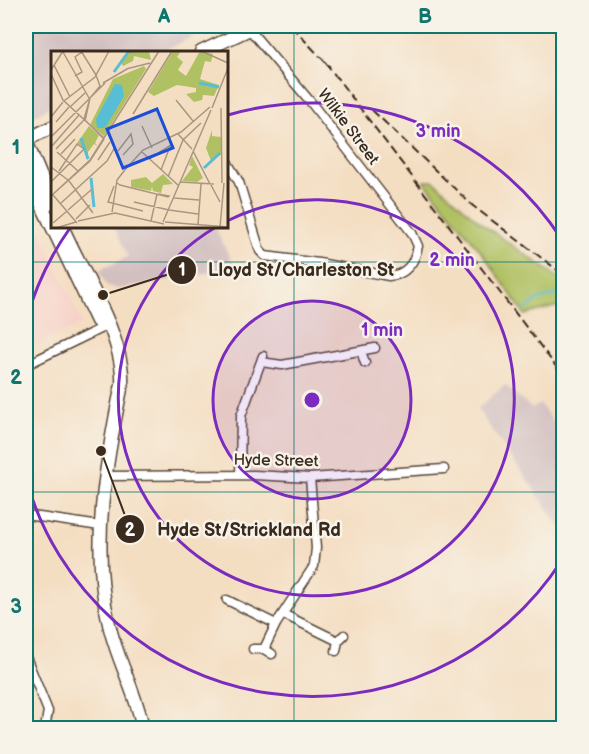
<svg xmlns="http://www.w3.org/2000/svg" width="589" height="754" font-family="'Balsamiq Sans',sans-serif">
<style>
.built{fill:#f7d1c7}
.industrial{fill:#d2bfc0}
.green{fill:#b0c164;stroke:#767641;stroke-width:1.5}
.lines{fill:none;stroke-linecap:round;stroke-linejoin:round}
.stream{stroke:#57bed5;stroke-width:2}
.street-casing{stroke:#574537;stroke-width:11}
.secondary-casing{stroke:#574537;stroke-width:15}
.highway-casing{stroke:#574537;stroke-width:18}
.street{stroke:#fff;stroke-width:8}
.secondary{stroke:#fff;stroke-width:12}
.highway{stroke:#fff;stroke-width:15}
.rail{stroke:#3b2a1e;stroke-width:2;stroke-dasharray:9 4.5;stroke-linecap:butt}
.grid{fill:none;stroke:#0f766e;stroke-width:1.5;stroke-opacity:0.55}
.ring{fill:none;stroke:#7b2cbf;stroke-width:3}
.labels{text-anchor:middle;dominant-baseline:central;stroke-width:5;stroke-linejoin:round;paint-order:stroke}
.street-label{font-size:16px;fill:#3b2a1e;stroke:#f7f3e8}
.inset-river{fill:none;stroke:#57bed5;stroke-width:3}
.inset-road{fill:none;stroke:#aa9680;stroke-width:1.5}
.view{fill:#1d4ed8;fill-opacity:0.15;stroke:#1d4ed8;stroke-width:3}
.inset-edge{fill:none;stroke:#3b2a1e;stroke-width:3}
.centre{fill:#7b2cbf;stroke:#f7f3e8;stroke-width:3}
.ring-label{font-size:18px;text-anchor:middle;font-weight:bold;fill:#7b2cbf;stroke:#f7f3e8;stroke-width:5;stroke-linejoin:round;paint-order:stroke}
.leader{fill:none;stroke:#3b2a1e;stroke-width:2}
.callout-dot{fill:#3b2a1e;stroke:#f7f3e8;stroke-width:2}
.mark-label{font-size:18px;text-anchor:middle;font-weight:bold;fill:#fff}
.callout-label{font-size:18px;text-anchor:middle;font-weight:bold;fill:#3b2a1e;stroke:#f7f3e8;stroke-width:5;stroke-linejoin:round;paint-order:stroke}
.neatline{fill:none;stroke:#0f766e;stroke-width:2}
.grid-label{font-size:20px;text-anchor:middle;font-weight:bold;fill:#0f766e}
</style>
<rect width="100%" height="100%" fill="#f7f3e8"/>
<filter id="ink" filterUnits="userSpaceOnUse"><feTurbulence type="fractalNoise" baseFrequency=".0167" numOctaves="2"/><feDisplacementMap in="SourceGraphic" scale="12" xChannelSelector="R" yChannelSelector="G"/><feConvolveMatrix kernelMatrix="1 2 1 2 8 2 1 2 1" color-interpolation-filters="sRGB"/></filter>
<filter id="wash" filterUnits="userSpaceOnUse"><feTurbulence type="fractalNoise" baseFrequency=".008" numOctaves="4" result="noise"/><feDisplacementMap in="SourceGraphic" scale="24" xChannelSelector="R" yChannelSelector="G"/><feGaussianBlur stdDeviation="1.35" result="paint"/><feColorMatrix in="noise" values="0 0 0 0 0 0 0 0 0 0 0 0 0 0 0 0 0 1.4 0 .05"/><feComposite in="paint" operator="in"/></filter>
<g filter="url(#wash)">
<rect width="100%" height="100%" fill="#f4dec2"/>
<path class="built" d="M 26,200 L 83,324 L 26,349 Z"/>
<path class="industrial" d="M 26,26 L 215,26 L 161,52 L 52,52 L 52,106 L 29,118 L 26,111 Z
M 114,226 L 215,227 L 235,268 L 118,289 L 106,285 L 99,270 L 128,257 Z
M 505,385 L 532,409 L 540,404 L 563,435 L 563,530 L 477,409 Z"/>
<path class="green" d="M 424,181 L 434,181 L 482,224 L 563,281 L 563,300 L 558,306 L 525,315 L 483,254 Z"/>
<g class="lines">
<path class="stream" d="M 525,310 L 536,301 L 564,292"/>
</g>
</g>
<g filter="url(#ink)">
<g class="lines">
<defs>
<path id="street" d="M 226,160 L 239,182 L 260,251 L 265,256 L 319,263 L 389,276 C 406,275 415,262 418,246 L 412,233 L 309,100 L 249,29
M 361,351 L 365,363
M 261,362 L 282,365 L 375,348
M 26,365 L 108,325
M 240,475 L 241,416 L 263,356
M 108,476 L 254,475 L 310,478 L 444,469
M 26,515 L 100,526
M 227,600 L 276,624
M 283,614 L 338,641
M 253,649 L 264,649 L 272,654
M 264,649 L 276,624 L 314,566 L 316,548 L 310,478
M 336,651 L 338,641 L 344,635
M 26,657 L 48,711 L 45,728"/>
<path id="secondary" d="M 201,52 L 256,26
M 26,140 L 52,127
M 26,141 L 52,203
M 26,172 L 97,321
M 62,226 C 81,271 125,337 122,384 C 106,462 90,546 109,624 C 117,660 136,692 143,728"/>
<path id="highway" d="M 561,26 L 564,29"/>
</defs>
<use href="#street" class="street-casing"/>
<use href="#secondary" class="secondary-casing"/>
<use href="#highway" class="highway-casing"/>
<use href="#street" class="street"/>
<use href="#secondary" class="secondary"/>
<use href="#highway" class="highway"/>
<path class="rail" d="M 291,26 L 330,67
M 325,62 L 564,377
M 372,110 L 473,206 L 564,275"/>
</g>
</g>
<path class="grid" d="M 294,26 L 294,728M 26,262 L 564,262M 26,492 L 564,492"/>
<circle cx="312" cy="400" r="99" fill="#7b2cbf" fill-opacity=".12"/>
<g class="ring">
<circle cx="312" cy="400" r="99"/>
<path d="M227 221A198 198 0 1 1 216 227"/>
<path d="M562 560A297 297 0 0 1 26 479M26 321A297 297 0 0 1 70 228M228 115A297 297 0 0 1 562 240"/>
</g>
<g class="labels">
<g class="street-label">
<text transform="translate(348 127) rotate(53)">Wilkie Street</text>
<text transform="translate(276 461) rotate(1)">Hyde Street</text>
</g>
</g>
<g transform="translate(51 51)">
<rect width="177" height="177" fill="#f4dec2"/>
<path d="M 77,0 L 98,0 L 100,9 L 83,5 L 82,10 L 72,15 L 69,10 ZM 122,0 L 130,0 L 126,6 L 132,11 L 127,19 L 135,25 L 149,0 L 162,3 L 160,11 L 154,10 L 149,28 L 168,34 L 163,45 L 152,44 L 151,49 L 143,51 L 135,43 L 145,41 L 145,37 L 126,34 L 103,45 L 97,41 ZM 93,15 L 95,18 L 53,85 L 39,74 L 62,28 ZM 38,75 L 48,84 L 44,92 L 47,95 L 43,93 L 37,101 L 37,110 L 34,99 L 26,92 ZM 161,79 L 161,85 L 170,86 L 171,103 L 160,110 L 155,97 ZM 141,105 L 152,127 L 146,131 L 131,130 L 142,116 L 138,114 ZM 112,123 L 122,133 L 112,134 L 110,142 L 102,140 L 101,135 L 100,140 L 80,136 L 80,129 L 95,126 L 101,132 Z" fill="#b0c164"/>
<path d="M 64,33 L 71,34 L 73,45 L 54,77 L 46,77 L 45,68 Z" fill="#57bed5"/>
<path class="inset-river" d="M 63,21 L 78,0M 148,32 L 168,36M 30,87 L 37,108M 153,117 L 169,102M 40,127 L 43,156"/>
<path class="inset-road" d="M 30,0 L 45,24M 150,0 L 177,12M 12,1 L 38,47M 3,14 L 19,46M 75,18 L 99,12M 0,19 L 12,0M 0,23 L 12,49 L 53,87M 24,25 L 31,21 L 24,6 L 31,1M 52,32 L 76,18M 125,49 L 142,70M 13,50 L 44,26 L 58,0M 19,56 L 34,42M 161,57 L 177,17M 170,57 L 171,132M 82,63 L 121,0M 0,66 L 12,51M 34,70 L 39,47M 5,71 L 18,56M 91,75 L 101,97M 127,83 L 141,98M 0,86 L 54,32M 1,95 L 28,64M 5,98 L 33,69M 67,100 L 80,83 L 82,93 L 72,104M 142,100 L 159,133M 6,101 L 27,120M 91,101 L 128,135M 10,103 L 24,88M 98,108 L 120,94M 47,109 L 59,91M 0,116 L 17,129M 110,119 L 120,93M 117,126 L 132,89 L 150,72M 1,130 L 33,98 L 26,93 L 8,120M 18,130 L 42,162M 129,131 L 163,133M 66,132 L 69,134 L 117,146 L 118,145 L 107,143M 160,134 L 169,151M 63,135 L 57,151 L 92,160M 2,144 L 26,172M 0,145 L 39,109 L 108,0M 0,145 L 39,110 L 53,88 L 33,68 L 39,47 L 49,35 L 45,24 L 58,0M 123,147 L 148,149M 83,151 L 118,159M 10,152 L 56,110 L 64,96M 17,159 L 40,139M 118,159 L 147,163M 61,161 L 66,129 L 73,120 L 92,99 L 130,81 L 159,56M 25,168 L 39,154M 27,170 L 64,162 L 113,173M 100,170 L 106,143M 112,171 L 160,59M 114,171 L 177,176M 2,172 L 16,160M 147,174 L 150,133M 169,176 L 173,132M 5,177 L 25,171"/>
<path class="view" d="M 106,58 L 122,97 L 72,117 L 56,78 Z"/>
<rect width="177" height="177" class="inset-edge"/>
</g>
<circle cx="312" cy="400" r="9" class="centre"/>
<g class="ring-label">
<text x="438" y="137">3 min</text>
<text x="452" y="266">2 min</text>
<text x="382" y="336">1 min</text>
</g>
<path class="leader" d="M103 295L182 270M101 451L130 529"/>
<g class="callout-dot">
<circle cx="103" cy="295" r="6"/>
<circle cx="101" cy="451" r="6"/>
<circle cx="182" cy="270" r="15"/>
<circle cx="130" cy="529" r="15"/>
</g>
<g class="mark-label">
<text x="182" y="276">1</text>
<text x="130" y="536">2</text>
</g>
<g class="callout-label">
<text x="301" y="276">Lloyd St/Charleston St</text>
<text x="249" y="536">Hyde St/Strickland Rd</text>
</g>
<rect width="589" height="754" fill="none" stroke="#f7f3e8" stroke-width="66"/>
<rect x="33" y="33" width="523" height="688" class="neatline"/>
<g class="grid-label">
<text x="164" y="23">A</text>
<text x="425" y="23">B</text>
<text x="16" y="154">1</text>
<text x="16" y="384">2</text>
<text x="16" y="613">3</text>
</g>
</svg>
